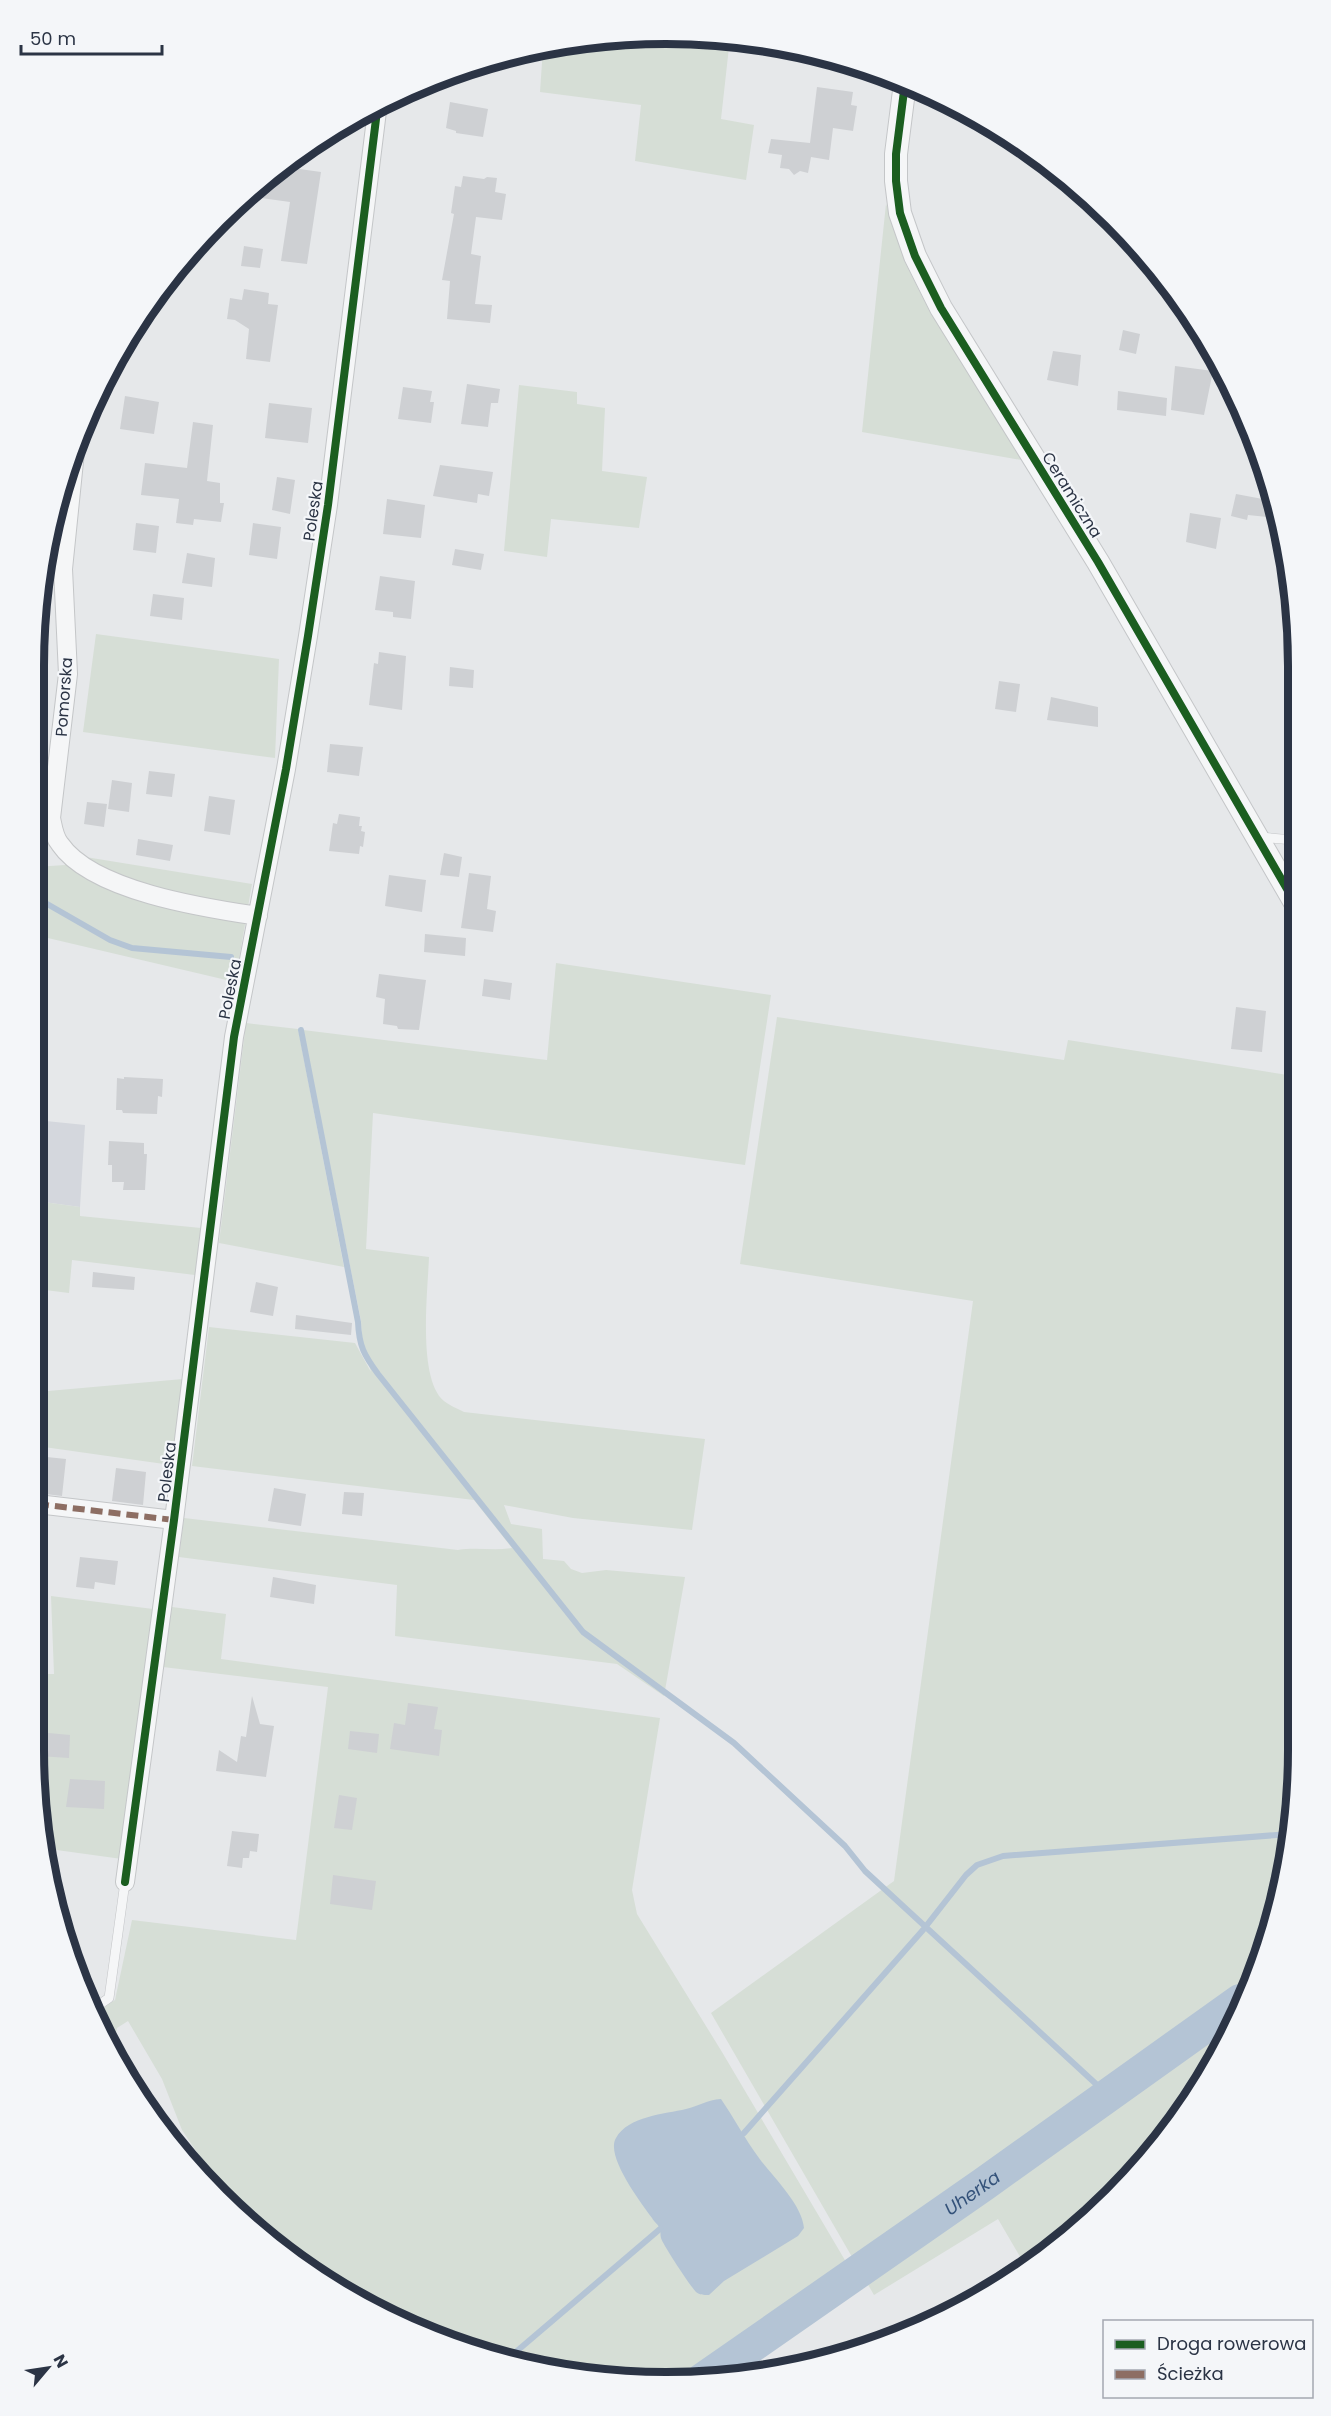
<svg xmlns="http://www.w3.org/2000/svg" width="1331" height="2416" font-family="Poppins,sans-serif">
<style>
.built{fill:#d4d7dd}
.green{fill:#d6ded6}
.water{fill:#b4c4d5}
.lines{fill:none;stroke-linecap:round;stroke-linejoin:round}
.stream{stroke:#b4c4d5;stroke-width:6}
.river{stroke:#b4c4d5;stroke-width:34}
.building{fill:#ced0d3}
.service-casing{stroke:#c4c6c8;stroke-width:10}
.minor-casing{stroke:#c4c6c8;stroke-width:20}
.tertiary-casing{stroke:#c4c6c8;stroke-width:24}
.service{stroke:#f5f6f7;stroke-width:9}
.minor{stroke:#f5f6f7;stroke-width:18}
.tertiary{stroke:#f5f6f7;stroke-width:22}
.quiet{stroke:#8d6e63;stroke-width:6;stroke-dasharray:12 6;stroke-linecap:butt}
.cycleway-casing{stroke:#f4f6f9;stroke-width:11}
.cycleway{stroke:#1b5e20;stroke-width:8}
.labels{text-anchor:middle;dominant-baseline:central;stroke-width:4.5;stroke-linejoin:round;paint-order:stroke}
.street-label{font-size:16px;fill:#2b3445;stroke:#f4f6f9}
.water-label{font-size:18px;font-style:italic;fill:#34527a;stroke:#f4f6f9}
.rim{fill:none;stroke:#2b3445;stroke-width:8}
</style>
<rect width="100%" height="100%" fill="#e6e8ea"/>
<path class="built" d="M 36,1120 L 85,1125 L 80,1207 L 36,1201 Z"/>
<path class="green" d="M 624,34 L 730,38 L 721,119 L 754,125 L 746,180 L 635,161 L 641,105 L 540,92 L 543,48 Z
M 886,204 L 905,254 L 1027,461 L 862,432 Z
M 519,385 L 577,392 L 577,404 L 605,408 L 602,471 L 647,477 L 639,528 L 551,519 L 547,557 L 504,551 Z
M 96,634 L 279,659 L 275,758 L 83,732 Z
M 67,854 L 252,884 L 235,982 L 35,935 L 35,867 L 65,865 Z
M 556,963 L 771,995 L 745,1165 L 373,1113 L 366,1249 L 429,1257 C 428,1289 417,1379 444,1401 C 449,1405 458,1409 464,1412 L 705,1439 L 692,1530 L 573,1518 L 504,1505 L 511,1524 L 542,1529 L 543,1559 L 564,1561 L 571,1569 L 582,1573 L 606,1570 L 685,1577 L 664,1696 L 617,1664 L 395,1636 L 397,1585 L 179,1557 L 184,1518 L 458,1550 C 476,1547 494,1551 512,1548 L 474,1500 L 192,1466 L 209,1327 L 355,1343 L 371,1372 L 362,1341 L 361,1321 L 303,1030 L 547,1060 Z
M 777,1017 L 1064,1060 L 1068,1040 L 1294,1076 L 1297,1792 L 1276,1915 L 1224,2041 L 1219,2045 L 1213,2067 L 1141,2167 L 1082,2226 L 1026,2267 L 998,2219 L 874,2295 L 711,2013 L 894,1881 L 973,1301 L 740,1264 Z
M 246,1023 L 298,1029 L 344,1267 L 219,1243 Z
M 36,1201 L 80,1207 L 80,1216 L 201,1228 L 195,1275 L 72,1260 L 69,1293 L 37,1289 Z
M 183,1379 L 171,1465 L 37,1446 L 37,1392 Z
M 51,1596 L 153,1609 L 122,1859 L 42,1848 L 38,1833 L 38,1674 L 54,1674 Z
M 172,1607 L 226,1614 L 221,1659 L 660,1718 L 632,1890 L 637,1914 L 722,2052 L 849,2267 L 684,2381 L 583,2378 L 501,2361 L 386,2318 L 314,2276 L 283,2251 L 246,2206 L 225,2188 L 198,2154 L 182,2130 L 162,2079 L 128,2021 L 117,2028 L 112,2052 L 92,2016 L 115,2000 L 132,1920 L 296,1940 L 328,1687 L 163,1667 Z"/>
<path class="water" d="M 721,2099 C 734,2118 745,2139 759,2158 C 773,2177 802,2204 804,2228 L 798,2236 L 724,2281 L 709,2295 C 703,2295 700,2295 696,2292 C 691,2287 663,2245 661,2238 C 660,2235 661,2232 660,2229 C 659,2225 654,2222 652,2218 C 641,2203 605,2156 616,2138 C 628,2116 665,2114 686,2109 C 699,2106 707,2100 721,2099 Z"/>
<g class="lines">
<path class="stream" d="M 35,897 L 110,940 L 132,948 L 231,957
M 301,1030 L 358,1322 C 359,1346 364,1355 378,1374 L 583,1632 L 734,1743 L 845,1846 L 865,1871 L 1108,2095
M 744,2133 L 923,1930 L 966,1875 L 977,1865 L 1003,1856 L 1290,1834
M 504,2362 L 660,2229"/>
<path class="river" id="s1" d="M 701,2381 L 984,2184 L 1240,2001"/>
</g>
<path class="building" d="M 817,87 L 853,92 L 851,105 L 857,106 L 853,131 L 833,128 L 829,160 L 811,157 L 808,173 L 800,171 L 794,175 L 789,169 L 780,168 L 782,155 L 768,153 L 771,139 L 810,143 Z
M 450,102 L 488,109 L 483,137 L 456,133 L 456,131 L 446,128 Z
M 278,166 L 321,172 L 307,264 L 281,261 L 290,202 L 246,196 Z
M 463,176 L 484,179 L 487,177 L 497,178 L 495,192 L 506,194 L 502,220 L 476,217 L 471,254 L 481,256 L 475,304 L 492,305 L 490,323 L 447,319 L 450,281 L 442,280 L 454,214 L 451,213 L 455,186 L 461,187 Z
M 244,246 L 263,249 L 260,268 L 241,266 Z
M 244,289 L 269,293 L 268,304 L 278,305 L 270,362 L 246,359 L 249,329 L 235,320 L 227,319 L 230,298 L 242,300 Z
M 1123,330 L 1140,334 L 1136,354 L 1119,350 Z
M 1053,351 L 1081,355 L 1078,386 L 1047,380 Z
M 1175,366 L 1213,371 L 1204,415 L 1171,410 Z
M 467,384 L 500,389 L 498,403 L 491,403 L 488,427 L 461,424 Z
M 403,387 L 432,391 L 430,402 L 434,402 L 431,423 L 398,419 Z
M 1118,391 L 1167,398 L 1166,416 L 1117,410 Z
M 125,396 L 159,402 L 154,434 L 120,429 Z
M 269,403 L 312,408 L 308,443 L 265,438 Z
M 193,422 L 213,425 L 207,481 L 220,483 L 220,503 L 224,503 L 221,522 L 194,519 L 193,525 L 176,523 L 179,499 L 141,495 L 145,463 L 187,468 Z
M 440,465 L 493,472 L 489,496 L 478,494 L 477,503 L 433,496 Z
M 277,477 L 295,480 L 290,514 L 272,510 Z
M 1236,494 L 1273,501 L 1277,518 L 1248,515 L 1247,520 L 1231,516 Z
M 387,499 L 425,505 L 421,538 L 383,534 Z
M 1190,513 L 1221,518 L 1216,549 L 1186,542 Z
M 136,523 L 159,526 L 156,553 L 133,550 Z
M 253,523 L 281,527 L 277,559 L 249,555 Z
M 455,549 L 484,554 L 481,570 L 452,565 Z
M 187,553 L 215,558 L 212,587 L 182,583 Z
M 380,576 L 415,581 L 411,619 L 393,617 L 393,612 L 375,610 Z
M 153,594 L 184,598 L 182,620 L 150,616 Z
M 379,652 L 406,656 L 402,710 L 369,705 L 374,663 L 378,664 Z
M 450,667 L 474,670 L 473,688 L 449,686 Z
M 999,681 L 1020,684 L 1016,712 L 995,709 Z
M 1051,697 L 1098,707 L 1098,727 L 1047,720 Z
M 330,744 L 363,747 L 359,776 L 327,772 Z
M 149,771 L 175,774 L 172,797 L 146,794 Z
M 112,780 L 132,783 L 129,812 L 108,809 Z
M 209,796 L 235,800 L 230,835 L 204,831 Z
M 87,802 L 107,804 L 104,827 L 84,824 Z
M 339,814 L 360,817 L 359,826 L 362,826 L 361,831 L 365,832 L 363,847 L 360,846 L 359,854 L 329,851 L 333,823 L 337,824 Z
M 138,839 L 173,845 L 170,861 L 136,855 Z
M 444,853 L 462,857 L 459,877 L 440,875 Z
M 469,873 L 491,876 L 487,909 L 496,911 L 493,932 L 461,928 Z
M 389,875 L 426,880 L 422,912 L 385,906 Z
M 425,934 L 466,938 L 465,956 L 424,952 Z
M 379,974 L 426,980 L 419,1030 L 398,1029 L 397,1026 L 383,1024 L 385,999 L 376,997 Z
M 484,979 L 512,983 L 510,1000 L 482,996 Z
M 1236,1007 L 1266,1011 L 1262,1052 L 1231,1049 Z
M 124,1077 L 163,1079 L 162,1097 L 158,1096 L 157,1114 L 123,1113 L 122,1110 L 116,1110 L 117,1078 L 124,1079 Z
M 109,1141 L 144,1143 L 144,1154 L 147,1154 L 145,1190 L 123,1190 L 124,1182 L 112,1182 L 112,1165 L 108,1165 Z
M 93,1272 L 135,1277 L 134,1290 L 92,1287 Z
M 256,1282 L 278,1287 L 273,1316 L 250,1312 Z
M 296,1315 L 352,1323 L 351,1335 L 295,1329 Z
M 37,1456 L 66,1459 L 62,1496 L 37,1493 Z
M 116,1468 L 146,1472 L 143,1505 L 112,1501 Z
M 274,1488 L 306,1494 L 301,1526 L 268,1521 Z
M 344,1492 L 364,1493 L 362,1516 L 342,1514 Z
M 80,1557 L 118,1561 L 115,1585 L 95,1582 L 94,1589 L 76,1587 Z
M 273,1577 L 316,1585 L 314,1604 L 270,1597 Z
M 252,1696 L 260,1724 L 274,1726 L 266,1777 L 216,1771 L 219,1750 L 237,1762 L 241,1736 L 246,1737 Z
M 408,1703 L 438,1707 L 434,1729 L 442,1730 L 439,1756 L 390,1749 L 394,1723 L 405,1725 Z
M 350,1731 L 379,1734 L 377,1753 L 348,1749 Z
M 38,1732 L 70,1735 L 69,1758 L 38,1756 Z
M 70,1779 L 105,1781 L 104,1809 L 66,1807 Z
M 339,1795 L 357,1798 L 352,1830 L 334,1828 Z
M 232,1831 L 259,1834 L 257,1852 L 250,1851 L 249,1858 L 243,1858 L 242,1868 L 227,1866 Z
M 333,1875 L 376,1881 L 372,1910 L 330,1904 Z"/>
<g class="lines">
<defs>
<path id="service" d="M 1260,837 L 1293,840
M 90,2011 L 109,1998 L 125,1882"/>
<path id="minor" d="M 76,442 L 63,569 L 68,674 L 51,818 C 53,827 54,837 60,844 C 92,891 204,908 258,916
M 37,1504 L 174,1520
M 125,1882 L 174,1520 L 234,1037 L 286,769 L 308,636 L 328,505 L 378,103"/>
<path id="tertiary" d="M 905,83 L 896,154 L 896,181 L 900,213 L 915,256 L 941,308 L 1098,562 L 1294,901"/>
</defs>
<use href="#service" class="service-casing"/>
<use href="#minor" class="minor-casing"/>
<use href="#tertiary" class="tertiary-casing"/>
<use href="#service" class="service"/>
<use href="#minor" class="minor"/>
<use href="#tertiary" class="tertiary"/>
<path class="quiet" d="M 37,1504 L 174,1520"/>
<defs>
<path id="cycleway" d="M 905,83 L 896,154 L 896,181 L 900,213 L 915,256 L 941,308 L 1098,562 L 1294,901
M 125,1882 L 174,1520 L 234,1037 L 286,769 L 308,636 L 328,505 L 378,103"/>
</defs>
<use href="#cycleway" class="cycleway-casing"/>
<use href="#cycleway" class="cycleway"/>
</g>
<g class="labels">
<g class="street-label">
<text transform="translate(1072 495) rotate(58)">Ceramiczna</text>
<text transform="translate(313 511) rotate(-82)">Poleska</text>
<text transform="translate(64 697) rotate(-86)">Pomorska</text>
<text transform="translate(230 989) rotate(-79)">Poleska</text>
<text transform="translate(167 1472) rotate(-83)">Poleska</text>
</g>
<g class="water-label">
<text stroke="none"><textPath href="#s1" startOffset="330">Uherka</textPath></text>
</g>
</g>
<path d="M0 0H1331V2416H0ZM666 44H666A622 622 0 0 1 1288 666V1750A622 622 0 0 1 666 2372H666A622 622 0 0 1 44 1750V666A622 622 0 0 1 666 44Z" fill="#f4f6f9" fill-rule="evenodd"/>
<path class="rim" d="M666 44H666A622 622 0 0 1 1288 666V1750A622 622 0 0 1 666 2372H666A622 622 0 0 1 44 1750V666A622 622 0 0 1 666 44Z"/>
<rect x="1103" y="2320" width="210" height="78" fill="#f4f6f9" stroke="#a4a8b1" stroke-width="1.5"/>
<rect x="1115" y="2340" width="30" height="9" fill="#1b5e20" stroke="#a4a8b1" stroke-width="1.5"/>
<text x="1157" y="2350" font-size="18" fill="#2b3445">Droga rowerowa</text>
<rect x="1115" y="2370" width="30" height="9" fill="#8d6e63" stroke="#a4a8b1" stroke-width="1.5"/>
<text x="1157" y="2380" font-size="18" fill="#2b3445">Ścieżka</text>
<g transform="translate(48 2368) rotate(61)" stroke="#f4f6f9" stroke-width="4.5" paint-order="stroke">
<path d="M0-4.5L10 22L0 15L-10 22Z" fill="#2b3445"/>
<text y="-9" font-size="16" font-weight="bold" text-anchor="middle" fill="#2b3445">N</text>
</g>
<path d="M21 45v9h141v-9" fill="none" stroke="#2b3445" stroke-width="3"/>
<text x="30" y="45" font-size="18" fill="#2b3445" stroke="#f4f6f9" stroke-width="4.5" paint-order="stroke">50 m</text>
</svg>
